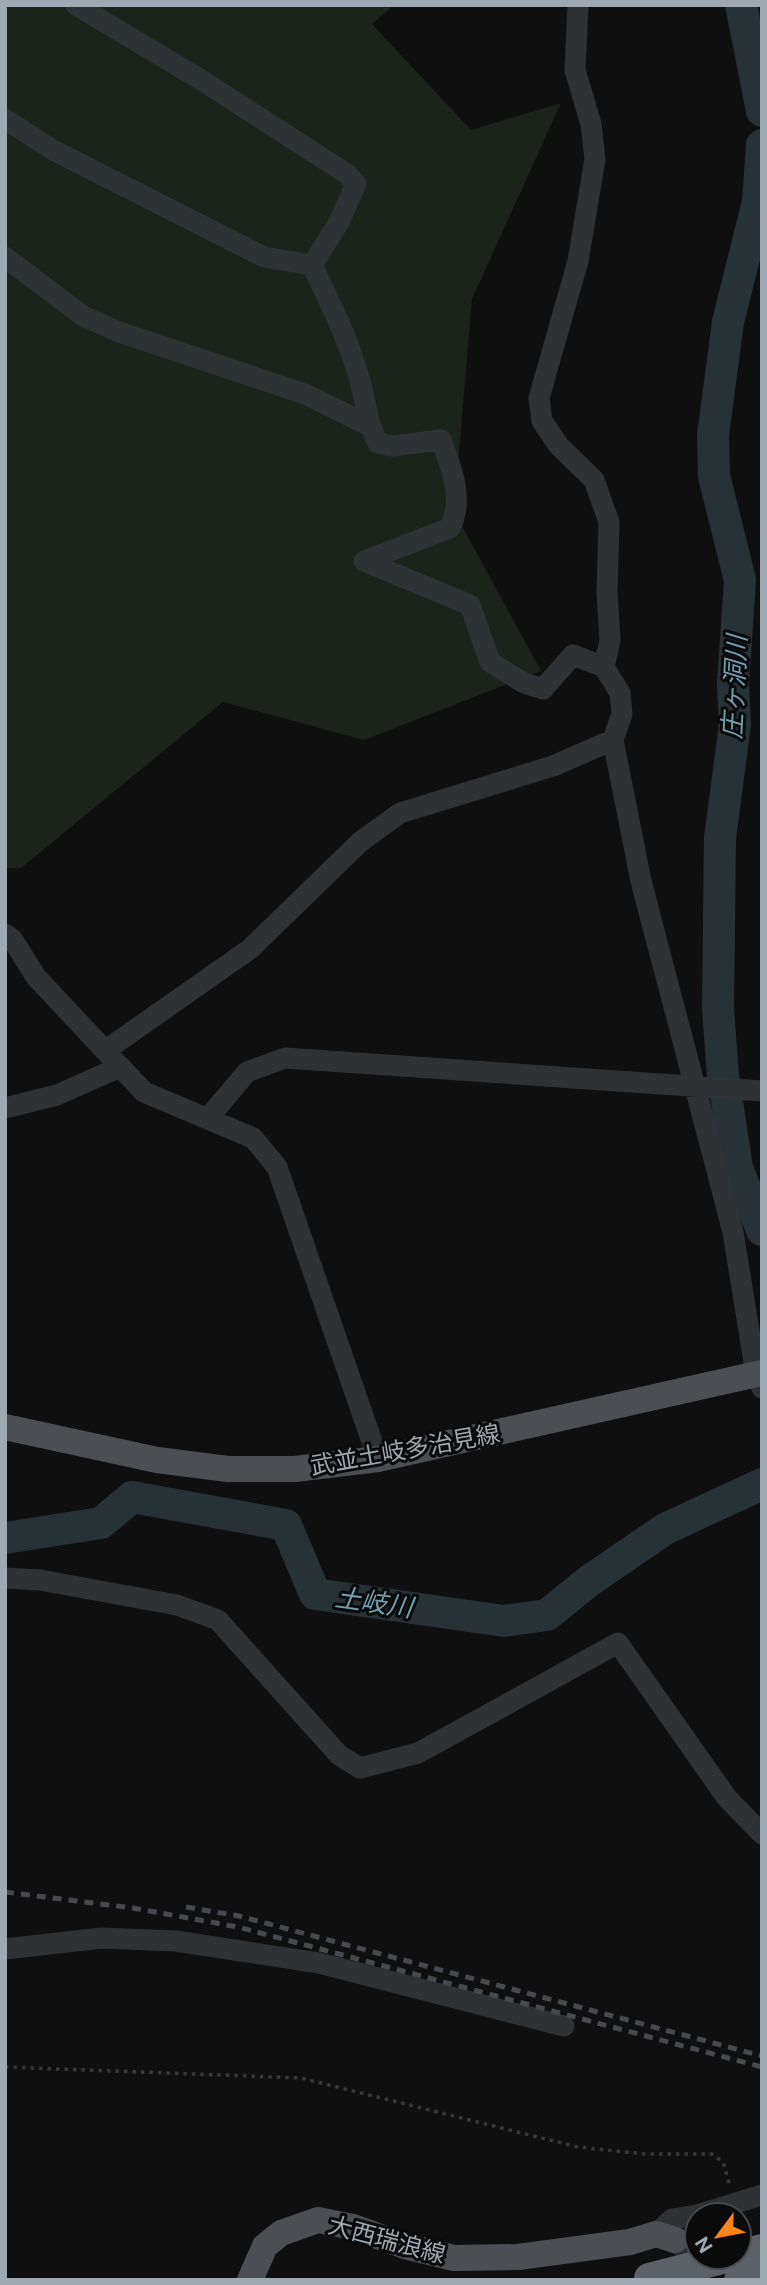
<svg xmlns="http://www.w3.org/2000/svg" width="767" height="2285" font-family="'Public Sans','Noto Sans JP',sans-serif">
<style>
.green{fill:#1b231b}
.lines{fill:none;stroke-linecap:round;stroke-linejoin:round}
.river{stroke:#273236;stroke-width:32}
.major-tunnel{stroke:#2c2e30;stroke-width:26;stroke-dasharray:26 13;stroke-linecap:butt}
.path{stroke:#35393c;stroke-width:3.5;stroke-dasharray:3.5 5;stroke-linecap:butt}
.minor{stroke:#2f3235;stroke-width:21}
.major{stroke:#4b4f54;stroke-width:26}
.highway{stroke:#5b6167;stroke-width:30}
.rail{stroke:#464a4e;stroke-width:5;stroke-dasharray:9 7;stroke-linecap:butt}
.highway-bridge{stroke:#5b6167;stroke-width:30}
.labels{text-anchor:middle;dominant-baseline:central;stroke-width:6;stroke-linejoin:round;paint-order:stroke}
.street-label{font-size:24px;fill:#9fa9b2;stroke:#0a0a0b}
.water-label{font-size:26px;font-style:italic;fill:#72a0b1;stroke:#0a0a0b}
</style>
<rect width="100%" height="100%" fill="#0f0f10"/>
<path class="green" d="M 5,5 L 394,5 L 372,24 L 471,130 L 561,103 L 472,299 L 454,511 L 541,671 L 364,740 L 223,702 L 21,868 L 5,868 Z"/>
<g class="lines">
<path class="river" d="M 741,5 L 762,111
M 762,145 L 758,202 L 728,322 L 713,435 L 714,476 L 740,580 L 733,684 L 735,724 L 720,838 L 718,1009 L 723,1075 L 737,1168 L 762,1230
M 5,1538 L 101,1523 L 132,1497 L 286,1525 L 315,1594 L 504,1621 L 547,1615 L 589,1581 L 665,1529 L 762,1484"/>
<path class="major-tunnel" d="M 675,2240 L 697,2251"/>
<path class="path" d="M 5,2067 L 301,2078 L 578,2147 L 645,2154 L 712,2154 L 723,2162 L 730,2186"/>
<path class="minor" d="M 76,5 L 203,81 L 347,174 L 356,184 L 339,222 L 312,265 C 330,303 349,340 360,381 C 366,403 367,423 378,443 L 392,446 L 441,440 C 452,469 464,499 450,528 L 364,561 L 470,605 L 490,662 L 524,683 L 543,689 L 573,655 L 604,667 L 620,693 L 622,714 L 613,740 L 641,881 L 733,1232 L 756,1374 L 762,1388
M 578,5 L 575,70 L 591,124 L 595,159 L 578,261 L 539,398 L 542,421 L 559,446 L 594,480 L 609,522 L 607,592 L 610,640 L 604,667
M 5,119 L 53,150 L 264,257 L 312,265
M 5,257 L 83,316 L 119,332 L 305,394 L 368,425
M 5,934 L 13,940 L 36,977 L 144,1092 L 253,1138 L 277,1167 L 378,1459
M 106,1050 L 250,949 L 360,842 L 400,813 L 553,766 L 613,740
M 5,1108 L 57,1095 L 120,1067
M 209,1117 L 247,1072 L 285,1058 L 762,1091
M 5,1578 L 40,1580 L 177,1605 L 218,1620 L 339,1755 L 360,1768 L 418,1753 L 618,1643 L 727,1798 L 762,1834
M 5,1949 L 102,1938 L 176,1941 L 319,1963 L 564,2026
M 697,2215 L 762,2195
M 656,2234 L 672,2219 L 697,2215"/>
<path class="major" d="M 5,1427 L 157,1460 L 228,1469 L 295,1469 L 378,1459 L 762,1373
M 250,2280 L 265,2246 L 281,2233 L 318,2220 L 353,2227 L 405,2246 L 454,2258 L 518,2257 L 630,2242 L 656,2234 L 675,2240"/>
<path class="highway" d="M 739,2255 L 762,2249"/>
<path class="rail" d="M 5,1892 L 133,1908 L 238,1927 L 762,2067
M 186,1907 L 239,1916 L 762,2056"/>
<path class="highway-bridge" d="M 649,2278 L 730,2257
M 739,2280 L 762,2274"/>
</g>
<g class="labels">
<g class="street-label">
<text transform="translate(405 1449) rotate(-10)">武並土岐多治見線</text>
<text transform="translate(387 2239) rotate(15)">大西瑞浪線</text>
</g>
<g class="water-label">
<text transform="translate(734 687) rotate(-87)">庄ヶ洞川</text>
<text transform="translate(374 1602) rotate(8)">土岐川</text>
</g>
</g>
<rect width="767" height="2285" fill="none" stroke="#9fa9b2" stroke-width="14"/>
<g transform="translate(718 2236) rotate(238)"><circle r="33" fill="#0a0a0b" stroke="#464a4e" stroke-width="2"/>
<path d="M0-5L12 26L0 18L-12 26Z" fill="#fd831a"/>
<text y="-10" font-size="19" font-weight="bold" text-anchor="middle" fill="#9fa9b2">N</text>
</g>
</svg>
